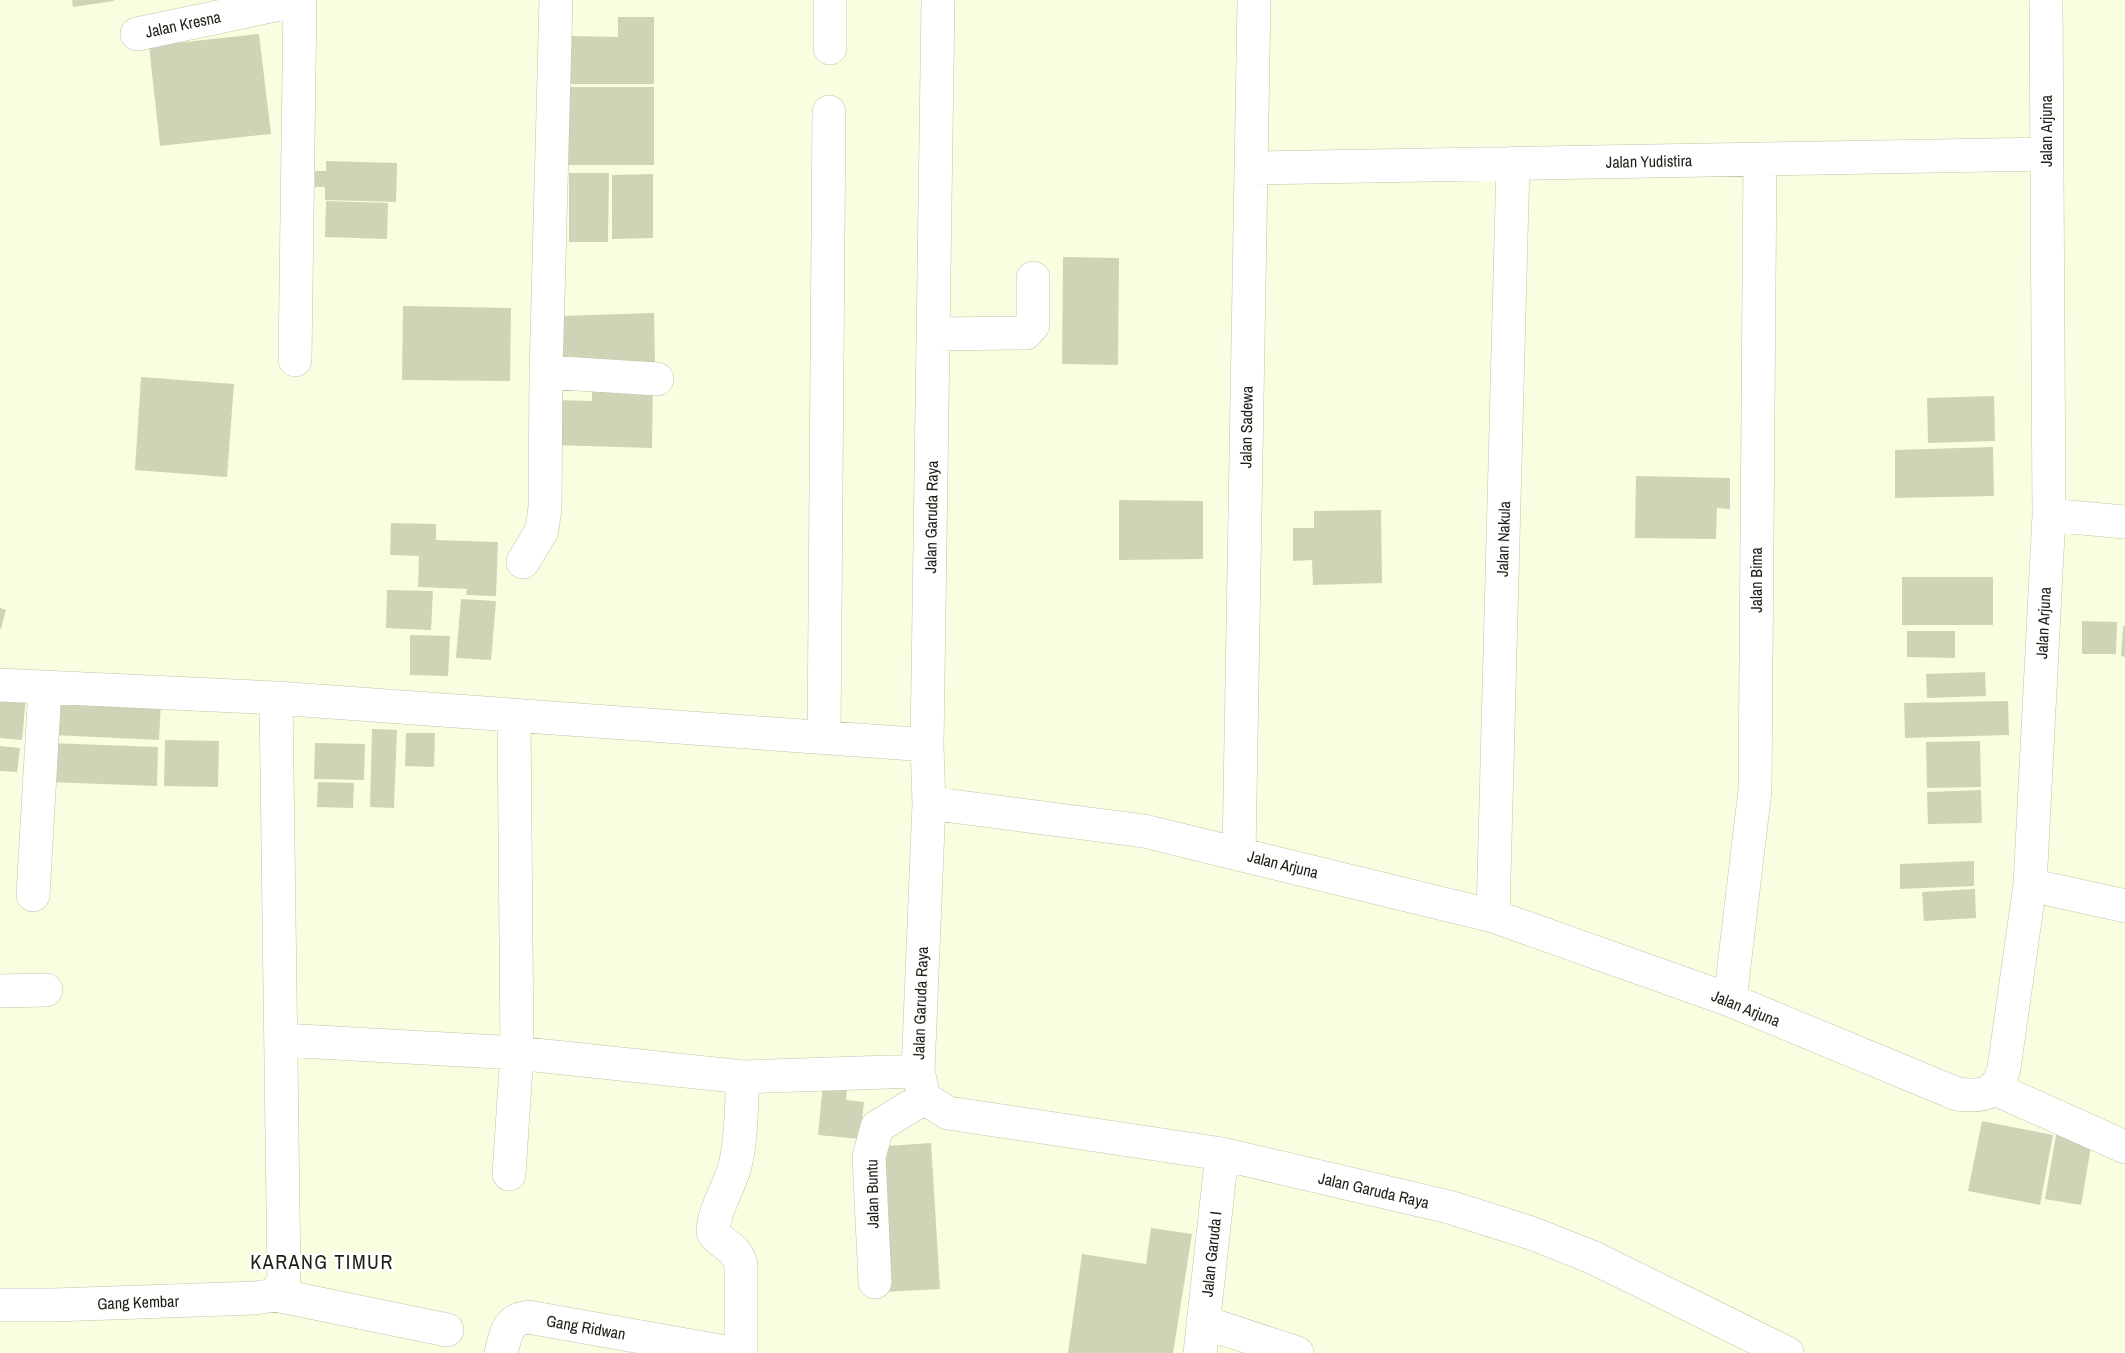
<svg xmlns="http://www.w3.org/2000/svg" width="2125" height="1353" font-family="'Archivo Narrow',sans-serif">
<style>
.building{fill:#d0d4b7}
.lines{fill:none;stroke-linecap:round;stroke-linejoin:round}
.minor-casing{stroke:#c0c4a8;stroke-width:34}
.minor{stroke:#fff;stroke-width:33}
.labels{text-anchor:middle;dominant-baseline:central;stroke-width:5;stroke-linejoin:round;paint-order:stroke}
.street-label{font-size:16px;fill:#1e1f15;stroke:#fff}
.quarter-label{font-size:20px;letter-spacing:1.5px;fill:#1e1f15;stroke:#fff}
</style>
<rect width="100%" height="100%" fill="#fafee1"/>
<path class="building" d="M 72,0 L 114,0 L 114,1 L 73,7 Z
M 618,17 L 654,17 L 654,84 L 571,84 L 571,36 L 618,37 Z
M 259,34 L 271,134 L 160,146 L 149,46 Z
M 558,87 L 654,87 L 654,165 L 557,165 Z
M 326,161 L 397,163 L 396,202 L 325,200 L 325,187 L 315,187 L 315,171 L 326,171 Z
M 569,173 L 609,173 L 608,242 L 569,242 Z
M 653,174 L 653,238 L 612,239 L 612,175 Z
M 326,201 L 388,203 L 387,239 L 325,237 Z
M 1063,257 L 1119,258 L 1118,365 L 1062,364 Z
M 403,306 L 511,308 L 510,381 L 402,380 Z
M 654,313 L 655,364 L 558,366 L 558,316 Z
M 141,377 L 234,384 L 227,477 L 135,470 Z
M 592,380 L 653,382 L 652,448 L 554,445 L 555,400 L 592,401 Z
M 1994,396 L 1995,441 L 1928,443 L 1927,398 Z
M 1993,447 L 1994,496 L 1895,498 L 1895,450 Z
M 1636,476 L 1730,478 L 1730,509 L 1717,508 L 1716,539 L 1635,538 Z
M 1119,500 L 1203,501 L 1203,559 L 1119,560 Z
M 1381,510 L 1382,583 L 1313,585 L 1312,560 L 1293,561 L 1293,528 L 1314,528 L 1314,511 Z
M 391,523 L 436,524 L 436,540 L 498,542 L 496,596 L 466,595 L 467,589 L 418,587 L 419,556 L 390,555 Z
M 1902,577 L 1993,577 L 1993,625 L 1902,625 Z
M 387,590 L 433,591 L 431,630 L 386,628 Z
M 461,599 L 496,601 L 491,660 L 456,658 Z
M 0,608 L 6,610 L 1,629 L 0,629 Z
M 2082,621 L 2117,622 L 2116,654 L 2082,654 Z
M 2123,626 L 2125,626 L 2125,657 L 2121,656 Z
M 1907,631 L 1955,631 L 1955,658 L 1907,657 Z
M 410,635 L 450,636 L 448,676 L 410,675 Z
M 1985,672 L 1986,696 L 1927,698 L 1926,674 Z
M 0,694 L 26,697 L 22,740 L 0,738 Z
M 54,698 L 161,703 L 159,740 L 53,735 Z
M 2008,701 L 2009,735 L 1905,738 L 1904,703 Z
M 372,729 L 397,730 L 394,808 L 370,807 Z
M 406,733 L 435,733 L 434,767 L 405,766 Z
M 165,740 L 219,741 L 218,787 L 164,786 Z
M 1980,741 L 1981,787 L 1927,788 L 1926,742 Z
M 50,743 L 158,747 L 157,786 L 49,782 Z
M 315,743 L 365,744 L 364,780 L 314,779 Z
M 0,746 L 20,748 L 17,772 L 0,771 Z
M 318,782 L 354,783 L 353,808 L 317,807 Z
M 1981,790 L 1982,823 L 1928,824 L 1927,792 Z
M 1974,861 L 1974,886 L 1900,889 L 1900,864 Z
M 1975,889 L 1976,918 L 1924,921 L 1922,892 Z
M 823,1083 L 847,1086 L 846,1100 L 864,1102 L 860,1139 L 818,1135 Z
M 1982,1121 L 2053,1135 L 2040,1205 L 1968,1191 Z
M 2056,1135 L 2092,1141 L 2081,1205 L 2045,1199 Z
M 931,1143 L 940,1289 L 882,1292 L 873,1147 Z
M 1151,1228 L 1192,1234 L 1173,1353 L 1068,1353 L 1082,1254 L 1146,1264 Z"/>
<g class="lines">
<defs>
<path id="minor" d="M 938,0 L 927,745 L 929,803 L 918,1071 L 924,1098 L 948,1113 L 1222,1154 L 1449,1207 L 1531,1233 L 1592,1257 L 1787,1353
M 137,34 L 299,0
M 830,48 L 830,0
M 1251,168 L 2046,154
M 934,334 L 1026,333 L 1033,325 L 1033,278
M 295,360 L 300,0
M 546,372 L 657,379
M 2049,515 L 2125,522
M 523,562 L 542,530 L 545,507 L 546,372 L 556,0
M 0,685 L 276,698 L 927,745
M 276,698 L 284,1279 L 276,1295
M 824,737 L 829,112
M 929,803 L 1144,831 L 1493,916 L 1730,1000 L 1957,1094 C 1983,1097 1997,1095 2004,1068 L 2030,885 L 2049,515 L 2046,0
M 1239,854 L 1254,0
M 2030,885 L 2125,906
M 33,895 L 45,688
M 1493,916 L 1513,163
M 0,991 L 46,990
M 1730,1000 L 1755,790 L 1760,159
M 281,1040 L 517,1053 L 743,1077 L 918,1071
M 1993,1088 L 2125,1147
M 509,1174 L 517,1053 L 514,716
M 875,1282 L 869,1157 L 877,1127 L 924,1098
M 0,1305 L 54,1305 L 255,1298 L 276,1295 L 447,1330
M 1203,1322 L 1297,1353
M 501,1353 C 506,1335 506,1320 528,1317 L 731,1353
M 741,1353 L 741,1265 C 736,1245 723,1247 713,1232 C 714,1209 729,1188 735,1166 C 742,1137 741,1107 743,1077
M 1200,1353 L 1222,1154"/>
</defs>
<use href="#minor" class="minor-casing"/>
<use href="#minor" class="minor"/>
</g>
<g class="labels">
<g class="street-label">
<text transform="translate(183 24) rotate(-12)">Jalan Kresna</text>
<text transform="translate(2046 131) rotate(-90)">Jalan Arjuna</text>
<text transform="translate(1649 161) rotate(-1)">Jalan Yudistira</text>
<text transform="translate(1246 427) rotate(-89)">Jalan Sadewa</text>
<text transform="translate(931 517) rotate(-89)">Jalan Garuda Raya</text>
<text transform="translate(1503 539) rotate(-88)">Jalan Nakula</text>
<text transform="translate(1756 580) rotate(-90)">Jalan Bima</text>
<text transform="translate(2043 623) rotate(-87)">Jalan Arjuna</text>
<text transform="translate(1283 864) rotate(14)">Jalan Arjuna</text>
<text transform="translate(920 1003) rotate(-88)">Jalan Garuda Raya</text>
<text transform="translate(1746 1008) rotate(22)">Jalan Arjuna</text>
<text transform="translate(1374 1190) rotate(13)">Jalan Garuda Raya</text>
<text transform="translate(872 1194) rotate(-91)">Jalan Buntu</text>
<text transform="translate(1211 1254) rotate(-84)">Jalan Garuda I</text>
<text transform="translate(138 1302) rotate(-2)">Gang Kembar</text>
<text transform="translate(586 1327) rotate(10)">Gang Ridwan</text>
</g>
<g class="quarter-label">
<text x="322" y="1261">KARANG TIMUR</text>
</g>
</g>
</svg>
